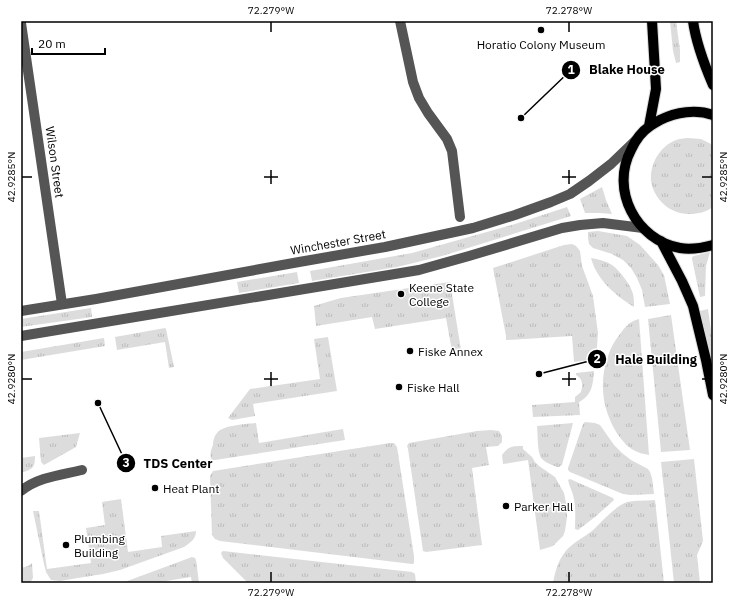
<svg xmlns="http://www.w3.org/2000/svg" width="734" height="604" font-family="'IBM Plex Sans',sans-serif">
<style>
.grass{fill:url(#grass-tufts)}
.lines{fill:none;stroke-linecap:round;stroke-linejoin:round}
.major-casing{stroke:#dbdbdb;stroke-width:12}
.minor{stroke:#555;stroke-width:10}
.major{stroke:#000;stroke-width:10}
.ticks{fill:none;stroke:#000;stroke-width:1.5}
.poi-dot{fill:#000;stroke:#fff;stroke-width:1.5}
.labels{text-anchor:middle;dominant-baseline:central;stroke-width:3;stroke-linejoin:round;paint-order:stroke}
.poi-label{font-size:12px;fill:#000;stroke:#fff;text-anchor:start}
.street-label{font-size:12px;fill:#000;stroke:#fff}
.leader{fill:none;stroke:#000;stroke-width:1.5}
.callout-dot{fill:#000;stroke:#fff;stroke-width:1.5}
.mark-label{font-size:12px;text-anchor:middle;font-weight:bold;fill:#fff}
.callout-label{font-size:13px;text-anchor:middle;font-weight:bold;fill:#000;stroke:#fff;stroke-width:3;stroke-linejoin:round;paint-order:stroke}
.neatline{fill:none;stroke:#000;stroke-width:1.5}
.ticks-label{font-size:10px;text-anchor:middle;fill:#000}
</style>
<defs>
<pattern id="grass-tufts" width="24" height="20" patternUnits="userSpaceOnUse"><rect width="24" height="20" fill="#dcdcdc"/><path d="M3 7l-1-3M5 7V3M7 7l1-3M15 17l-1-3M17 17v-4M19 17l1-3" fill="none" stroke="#bbb"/></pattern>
</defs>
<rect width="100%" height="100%" fill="#fff"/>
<path class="grass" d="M 670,21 L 676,21 L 680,50 L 680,62 L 676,63 L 673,51 Z
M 688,138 L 701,139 L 713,145 L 713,207 C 706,212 698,214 690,214 C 671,215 653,199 651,180 C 650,164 660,146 676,140 C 679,139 684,138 688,138 Z
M 602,187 L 606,200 L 612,214 L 600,213 L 585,213 L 580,199 Z
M 567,207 L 571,216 L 442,256 L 397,267 L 312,281 L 310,271 L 412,253 L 512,225 Z
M 598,231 L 627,236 L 640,245 L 658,265 L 664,275 L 670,304 L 645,307 L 642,290 L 637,278 L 631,268 L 623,260 L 612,254 L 593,248 L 589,244 L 588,238 L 588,232 Z
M 572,244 L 576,246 L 580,251 L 582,266 L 593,296 L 598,333 L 596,359 L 574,362 L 572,336 L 506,340 L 506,336 L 493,268 L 564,245 Z
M 710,252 L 706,266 L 705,296 L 700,297 L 692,259 L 692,257 L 694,256 Z
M 591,258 C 598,259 606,261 612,265 C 620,271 631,285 633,294 C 634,298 634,303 634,307 C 615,295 597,280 591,258 Z
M 297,272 L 299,283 L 239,293 L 237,282 Z
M 450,282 L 461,350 L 452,351 L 446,318 L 375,329 L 372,317 L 316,326 L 314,306 L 327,302 L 341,298 Z
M 91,308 L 92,317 L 21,327 L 21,319 Z
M 708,309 L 713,345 L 713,357 L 710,358 L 706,355 L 700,311 Z
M 671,315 L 690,450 L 661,452 L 648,319 Z
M 639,319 L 649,455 C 646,454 643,454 640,453 C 618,446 603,411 603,389 C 602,371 608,348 620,334 C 625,327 630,321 639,319 Z
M 165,328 L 166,329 L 174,367 L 169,368 L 165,342 L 117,350 L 115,337 Z
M 328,337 L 337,391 L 253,404 L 255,416 L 232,420 L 228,418 L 250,389 L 320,379 L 314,339 Z
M 104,338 L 105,346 L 21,360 L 21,352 Z
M 594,371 C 593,385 592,395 579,402 L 580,415 L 533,417 L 532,405 L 575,402 L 575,397 L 581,392 C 583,385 583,379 576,375 L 576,373 Z
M 585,422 L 595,423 L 600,425 L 614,445 L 622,453 L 631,460 L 648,469 L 650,472 L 652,478 L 654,494 L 630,495 L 623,494 L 570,472 L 568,470 L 568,468 L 583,424 Z
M 256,423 L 259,443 L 343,429 L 345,440 L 215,460 L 212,460 C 209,455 211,450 213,445 C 213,441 214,436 217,433 C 223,425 246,424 256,423 Z
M 573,423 L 562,465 L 559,467 L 557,467 C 552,465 546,463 542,459 C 537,454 538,434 537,426 Z
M 491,430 L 499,431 L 502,436 L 502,442 L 498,446 L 486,447 L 489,465 L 472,468 L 482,545 L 426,552 L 423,551 L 408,449 L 407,446 L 409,443 L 477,431 Z
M 80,433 L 76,447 L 44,465 L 41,462 L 39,438 Z
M 390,443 L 394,443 L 397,447 L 414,556 L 414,563 L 412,564 L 220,541 L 215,539 L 212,535 L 210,476 L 213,471 Z
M 523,446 L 523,449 L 532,457 L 535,462 L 539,466 L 555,477 L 564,493 L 567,508 L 567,517 L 565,531 L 563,536 L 553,546 L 540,550 L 528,460 L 503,464 L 502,455 C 509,446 512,446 523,446 Z
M 35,456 C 35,469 32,469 21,473 L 21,458 Z
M 694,459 L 703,541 L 697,555 L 700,583 L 674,583 L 661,462 Z
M 570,479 L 613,498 L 614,500 L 595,517 L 578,530 L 575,529 C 575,519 576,509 574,499 C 573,492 569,486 568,480 Z
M 121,499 L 128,552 L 162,547 L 161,536 L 196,531 C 196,539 191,542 184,547 L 120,570 L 103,574 L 78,578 L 60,581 L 51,580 L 46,572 L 44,564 L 33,511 L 39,511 L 47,569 L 91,563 L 86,528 L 105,525 L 102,502 Z
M 655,500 L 664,583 L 553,583 C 555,572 558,561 565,552 C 572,543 583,538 592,531 C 602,522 614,507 627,502 C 636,500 646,501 655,500 Z
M 223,551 L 412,572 L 415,574 L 416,583 L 248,583 L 223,558 L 221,553 Z
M 192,557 L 195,558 L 196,560 L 199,583 L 192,583 L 191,577 L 154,583 L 122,583 Z
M 32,563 L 33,578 L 30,583 L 21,583 L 21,568 L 28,566 Z"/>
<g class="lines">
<defs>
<path id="major" d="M 693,21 C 696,43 704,64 713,85
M 713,115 C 696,109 676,112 660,120 C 657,122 653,124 650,126 C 641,132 635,141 631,150 C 610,190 636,240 680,248 C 691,250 702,248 713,245
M 649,126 L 656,89 L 652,21
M 661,241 L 682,281 L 693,306 L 706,360 L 713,395"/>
</defs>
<use href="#major" class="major-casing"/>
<path class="minor" d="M 400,21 L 413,82 L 419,98 L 428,113 L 447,139 L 452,151 L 460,217
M 21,23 L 62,304
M 21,311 L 96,299 L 299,262 L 385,247 L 473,228 L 515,215 L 551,202 L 570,194 L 589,181 L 611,164 L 636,140
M 21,336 L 419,270 L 469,256 L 562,228 L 580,225 L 603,223 L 643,228
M 21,491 C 38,477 61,475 82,470"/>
<use href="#major" class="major"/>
</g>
<path class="ticks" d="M 271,22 L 271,32M 569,22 L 569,32M 271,170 L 271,184M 569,170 L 569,184M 22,177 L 32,177M 264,177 L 278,177M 562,177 L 576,177M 702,177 L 712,177M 271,372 L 271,386M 569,372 L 569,386M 22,379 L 32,379M 264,379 L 278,379M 562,379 L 576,379M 702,379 L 712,379M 271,572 L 271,582M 569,572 L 569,582"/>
<g class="poi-dot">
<circle cx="541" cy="30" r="4"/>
<circle cx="401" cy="294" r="4"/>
<circle cx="410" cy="351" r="4"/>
<circle cx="399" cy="387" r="4"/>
<circle cx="155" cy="488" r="4"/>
<circle cx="506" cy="506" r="4"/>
<circle cx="66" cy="545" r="4"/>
</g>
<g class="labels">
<g class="poi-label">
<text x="541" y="44" text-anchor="middle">Horatio Colony Museum</text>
<text x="409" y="287">Keene State<tspan x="409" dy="14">College</tspan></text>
<text x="418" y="351">Fiske Annex</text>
<text x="407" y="387">Fiske Hall</text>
<text x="163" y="488">Heat Plant</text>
<text x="514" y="506">Parker Hall</text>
<text x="74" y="538">Plumbing<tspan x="74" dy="14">Building</tspan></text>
</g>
<g class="street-label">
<text transform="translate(55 162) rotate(82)">Wilson Street</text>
<text transform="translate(338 242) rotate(-10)">Winchester Street</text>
</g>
</g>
<path class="leader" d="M521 118L571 70M539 374L597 359M98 403L126 463"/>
<g class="callout-dot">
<circle cx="521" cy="118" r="4"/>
<circle cx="539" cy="374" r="4"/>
<circle cx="98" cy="403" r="4"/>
<circle cx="571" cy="70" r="10"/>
<circle cx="597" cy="359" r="10"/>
<circle cx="126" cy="463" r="10"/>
</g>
<g class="mark-label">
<text x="571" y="74">1</text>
<text x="597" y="363">2</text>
<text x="126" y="467">3</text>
</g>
<g class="callout-label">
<text x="627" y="74">Blake House</text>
<text x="656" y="364">Hale Building</text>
<text x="178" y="468">TDS Center</text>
</g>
<rect width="734" height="604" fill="none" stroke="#ffffff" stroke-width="44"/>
<path d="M32 48v6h73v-6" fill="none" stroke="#000000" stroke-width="2"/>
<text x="38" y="48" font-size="12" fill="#000000" stroke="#ffffff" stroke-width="3" paint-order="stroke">20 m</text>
<rect x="22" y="22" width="690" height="560" class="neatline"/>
<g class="ticks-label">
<text x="271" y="14">72.279°W</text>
<text x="569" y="14">72.278°W</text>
<text transform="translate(11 177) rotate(-90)" y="4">42.9285°N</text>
<text transform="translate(723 177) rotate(-90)" y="4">42.9285°N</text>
<text transform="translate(11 379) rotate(-90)" y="4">42.9280°N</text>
<text transform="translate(723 379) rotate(-90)" y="4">42.9280°N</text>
<text x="271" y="596">72.279°W</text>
<text x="569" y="596">72.278°W</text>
</g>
</svg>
